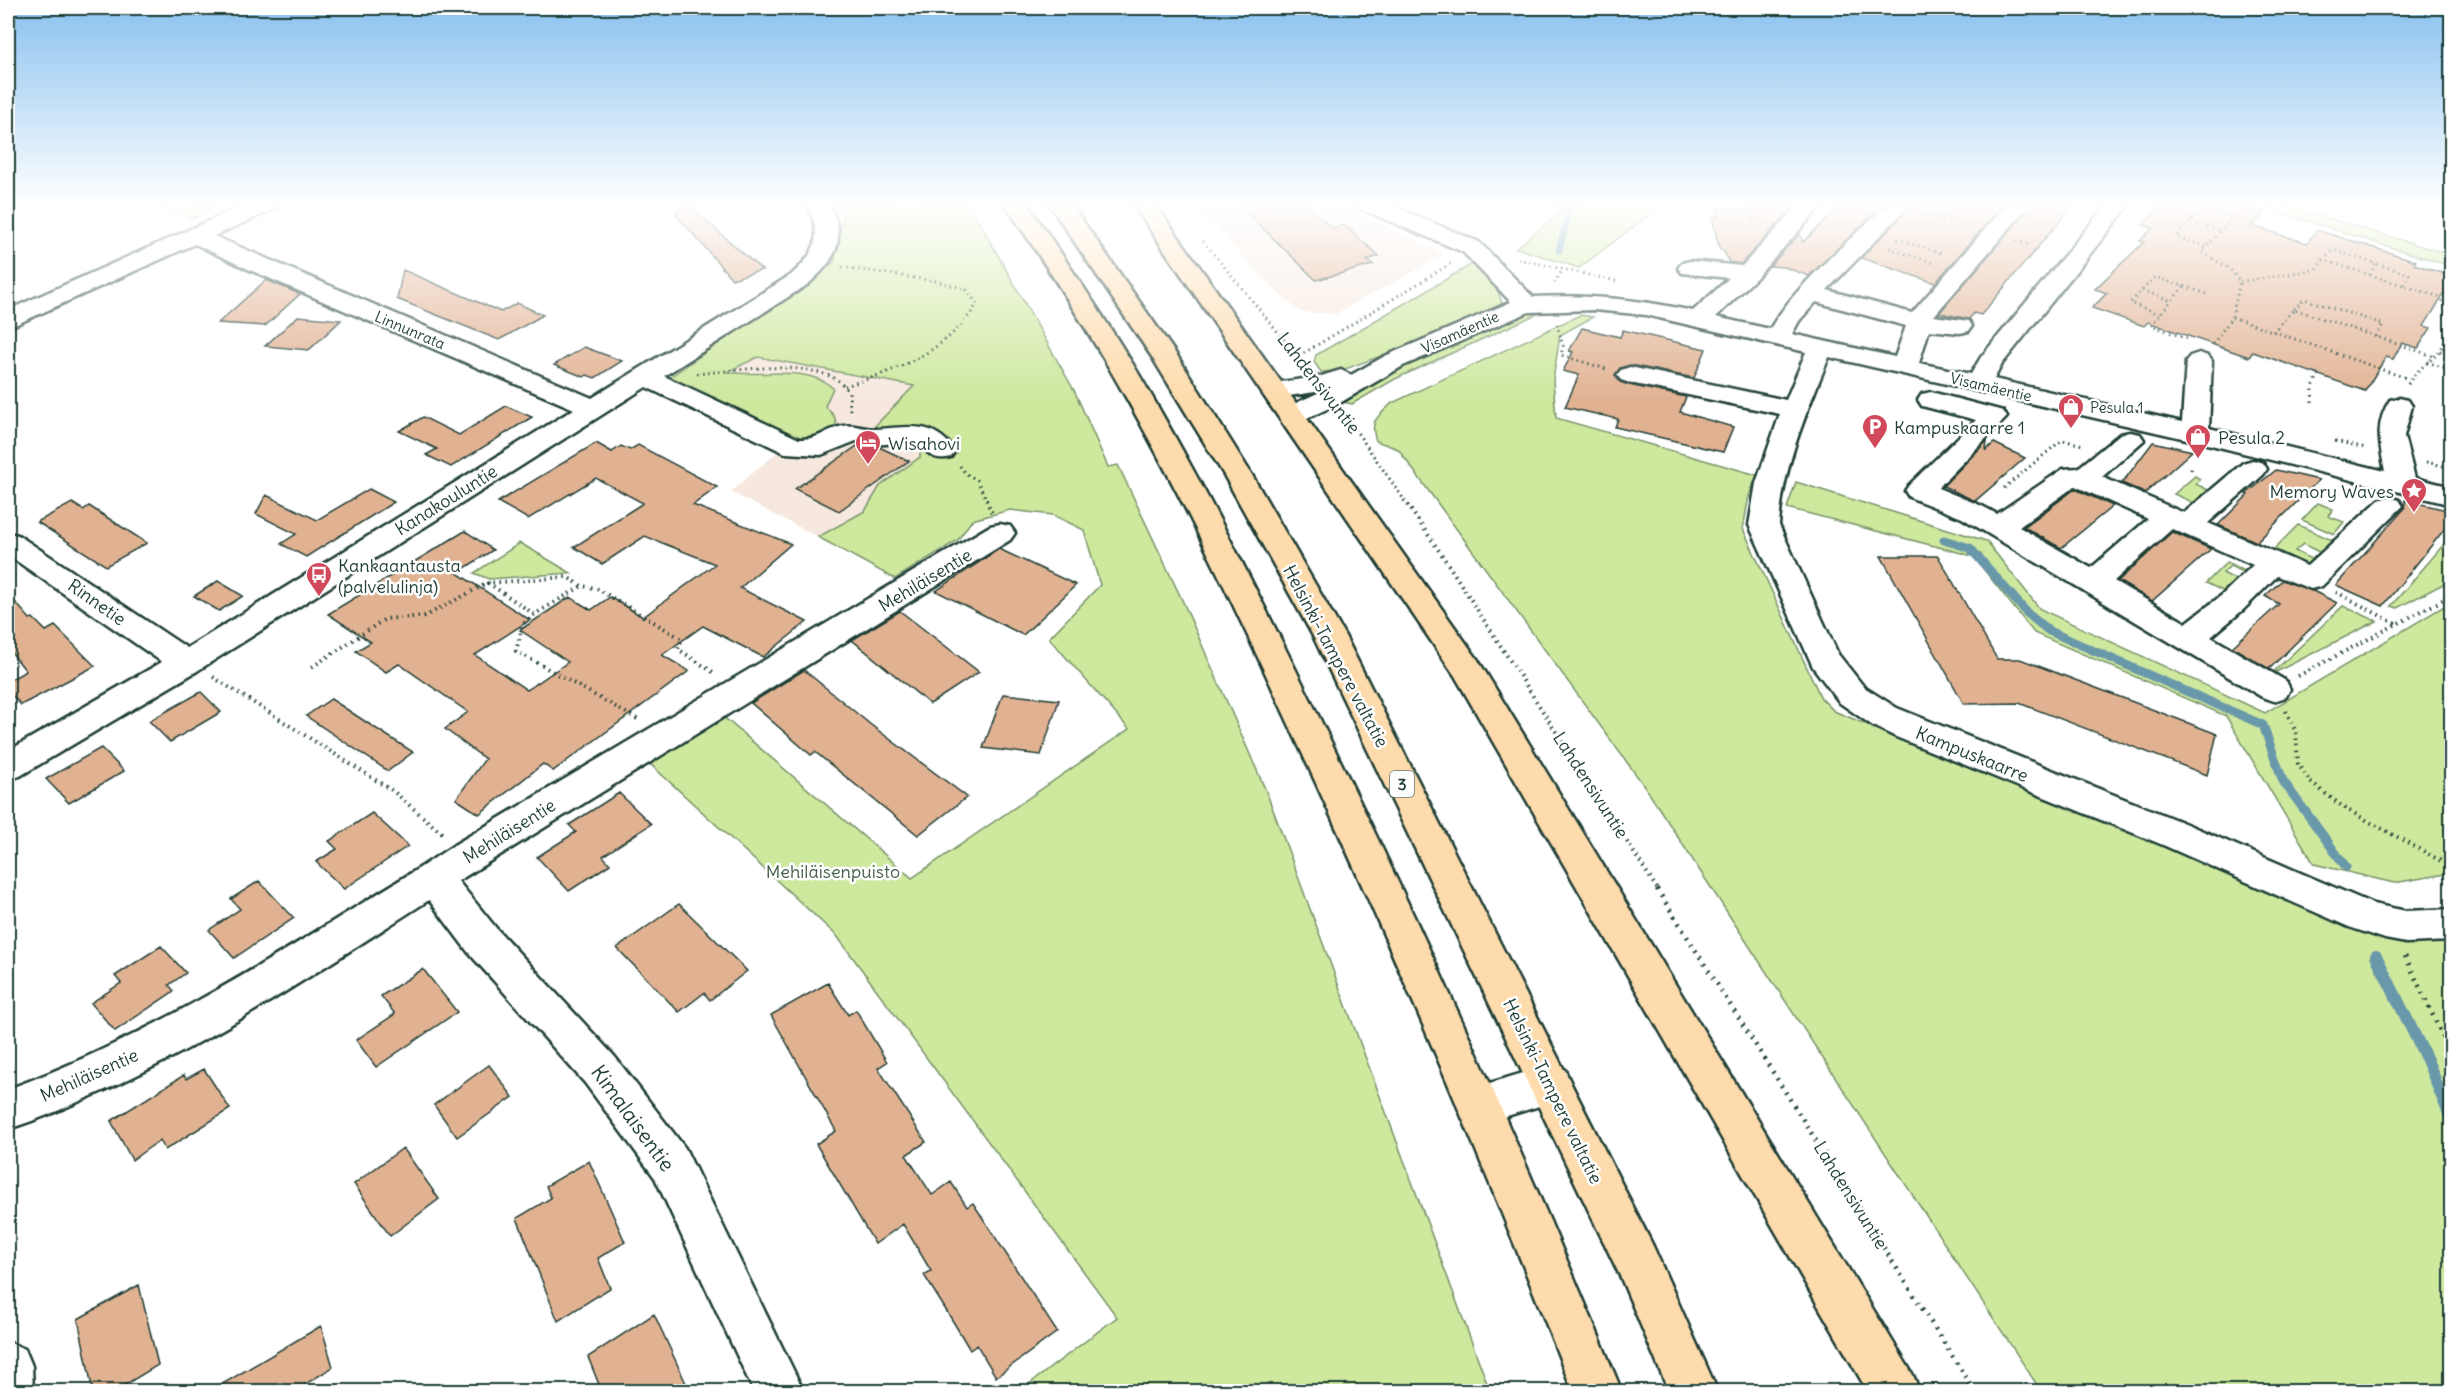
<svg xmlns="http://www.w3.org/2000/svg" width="2459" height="1399" font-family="Delius,sans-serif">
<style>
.built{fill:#f6e8de}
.green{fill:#cee89e;stroke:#769269;stroke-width:1.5}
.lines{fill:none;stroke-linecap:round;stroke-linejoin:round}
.stream-far2{stroke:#6998ab;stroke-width:7}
.stream-far1{stroke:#6998ab;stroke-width:9}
.stream{stroke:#6998ab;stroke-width:12}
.building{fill:#e1b292;stroke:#1f3d34;stroke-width:1.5}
.minor-casing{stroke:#1f3d34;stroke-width:5}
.major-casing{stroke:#1f3d34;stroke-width:5}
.highway-casing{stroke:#1f3d34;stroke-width:5}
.path-far2{stroke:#1f3d34;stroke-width:3;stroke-dasharray:1.5 4;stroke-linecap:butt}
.path-far1{stroke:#1f3d34;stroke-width:4;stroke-dasharray:1.5 4.5;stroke-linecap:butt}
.path{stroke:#1f3d34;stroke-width:4.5;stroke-dasharray:2 6;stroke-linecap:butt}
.minor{fill:#fff;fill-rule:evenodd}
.major{fill:#fedbac;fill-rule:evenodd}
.highway{fill:#fedbac;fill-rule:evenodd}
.labels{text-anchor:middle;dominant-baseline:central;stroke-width:5;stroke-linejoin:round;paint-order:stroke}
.far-street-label{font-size:15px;fill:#1f3d34;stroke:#fff}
.far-poi-label{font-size:15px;fill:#1f3d34;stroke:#fff;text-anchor:start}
.shield{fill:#fff;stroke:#627771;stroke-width:1.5}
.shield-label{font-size:16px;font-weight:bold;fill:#1f3d34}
.street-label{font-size:18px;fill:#1f3d34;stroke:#fff}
.poi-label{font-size:18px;fill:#1f3d34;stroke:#fff;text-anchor:start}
.park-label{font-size:18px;fill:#425f49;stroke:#fff}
.near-street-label{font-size:21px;fill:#1f3d34;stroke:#fff}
</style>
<rect width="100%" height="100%" fill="#fff"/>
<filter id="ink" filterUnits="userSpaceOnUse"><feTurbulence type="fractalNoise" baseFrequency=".0167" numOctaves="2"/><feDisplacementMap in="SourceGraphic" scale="12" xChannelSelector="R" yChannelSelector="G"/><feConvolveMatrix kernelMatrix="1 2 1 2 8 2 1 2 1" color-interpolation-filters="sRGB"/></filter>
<g filter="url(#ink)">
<path class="built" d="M 1193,204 L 1338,204 L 1444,255 L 1335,314 L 1301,312 L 1280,295 Z
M 758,357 L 914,386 L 921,457 L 880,486 L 865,511 L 818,537 L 731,492 L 777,452 L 650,391 L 664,381 L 696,386 Z"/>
<path class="green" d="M 152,204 L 223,204 L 192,219 Z
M 833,204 L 969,204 L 1075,392 L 1108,467 L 1118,465 L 1184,604 L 1266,791 L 1490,1391 L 1020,1391 L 1117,1317 L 837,936 L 647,761 L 720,714 L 912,878 L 1129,729 L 1049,638 L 1100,585 L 1084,530 L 1053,515 L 1010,510 L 972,520 L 958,540 L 895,579 L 818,537 L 865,511 L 880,486 L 920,457 L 920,449 L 873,428 L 914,386 L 758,357 L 727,372 C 760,378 805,364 833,388 L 825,406 C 833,414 839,420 835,431 C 820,439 807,439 790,438 L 664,381 L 804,285 L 834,262 L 843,216 Z
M 1553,204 L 1664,204 L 1579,268 L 1516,248 L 1562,211 Z
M 2252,204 L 2281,204 L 2451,255 L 2451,266 Z
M 1474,263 L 1498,291 L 1503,306 L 1440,334 L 1340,371 L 1321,372 L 1314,362 L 1316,355 Z
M 1532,308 L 1546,310 L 1395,379 L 1352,404 L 1339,401 L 1358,386 Z
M 1580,315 L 1593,317 L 1560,335 L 1553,380 L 1556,418 L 1757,475 L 1749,496 L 1743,529 L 1821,698 L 1834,711 L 2308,906 L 2451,940 L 2451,1391 L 2041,1391 L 1645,787 L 1398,449 L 1376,441 C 1369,420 1377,418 1392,403 Z
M 2195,476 L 2200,479 L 2196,484 L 2210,491 L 2194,503 L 2174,494 Z
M 1796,482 L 1986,541 L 2040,609 L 2265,713 L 2451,602 L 2451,873 L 2394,883 L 2314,864 L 2226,716 L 2034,633 L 1973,556 L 1787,508 Z
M 2318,503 L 2333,509 L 2328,516 L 2344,522 L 2334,534 L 2302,520 Z
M 2298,525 L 2332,540 L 2321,553 L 2303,544 L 2295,551 L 2313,560 L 2308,565 L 2274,549 Z
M 2451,536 L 2451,580 L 2397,608 L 2391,606 Z
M 520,543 L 571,573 L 489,579 L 474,573 Z
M 2227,562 L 2247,572 L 2246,574 L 2230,566 L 2223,573 L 2238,581 L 2227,593 L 2206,583 Z
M 2343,606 L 2377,621 L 2270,675 Z"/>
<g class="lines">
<path class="stream-far2" d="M 1559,250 L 1571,204"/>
<path class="stream-far1" d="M 1944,540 L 1970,548 L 2028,614 L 2049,631 L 2263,725 L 2283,781 L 2346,867"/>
<path class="stream" d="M 2376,956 L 2427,1060 L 2452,1121"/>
</g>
<path class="building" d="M 684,204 L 687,204 L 762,270 L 732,279 L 675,213 Z
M 1238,204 L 1306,204 L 1332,228 L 1344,225 L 1379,256 L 1367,260 L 1373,265 L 1316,280 Z
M 1753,204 L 1790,204 L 1792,209 L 1741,264 L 1729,262 L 1723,250 L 1720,250 L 1712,218 L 1717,218 L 1717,208 L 1755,210 Z
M 1843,204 L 1884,204 L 1809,276 L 1784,267 L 1770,266 L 1800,233 L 1803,242 Z
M 1913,204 L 1996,204 L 2002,206 L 1935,283 L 1861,258 Z
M 2037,204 L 2074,204 L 1981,315 L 1974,313 L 1969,319 L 1939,313 L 2025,213 L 2028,214 Z
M 2164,204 L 2235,204 L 2264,213 L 2252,226 L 2307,243 L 2317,230 L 2416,261 L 2414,264 L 2451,276 L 2451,283 L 2424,326 L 2431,328 L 2418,348 L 2402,343 L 2393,359 L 2386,357 L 2365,391 L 2253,352 L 2249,357 L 2148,322 L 2144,326 L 2092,308 L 2107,293 L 2095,289 L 2144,242 L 2140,241 L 2153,228 L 2143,225 Z
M 403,270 L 501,312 L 517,303 L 543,315 L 499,340 L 397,299 Z
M 266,280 L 300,294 L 265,326 L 218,323 Z
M 298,316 L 341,320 L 309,350 L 265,346 Z
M 1582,328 L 1620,337 L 1623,330 L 1706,349 L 1694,378 L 1630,365 L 1620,368 L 1615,375 L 1620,382 L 1629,385 L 1686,397 L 1680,412 L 1733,427 L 1723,452 L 1615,427 L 1618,419 L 1565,407 L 1579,375 L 1563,371 L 1573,352 L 1569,351 Z
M 584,347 L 622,361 L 595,378 L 587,375 L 584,377 L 554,365 Z
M 506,406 L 532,417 L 451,467 L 426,455 L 437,449 L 399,431 L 423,417 L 459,435 Z
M 1987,441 L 1986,450 L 1994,443 L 2025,458 L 1975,501 L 1943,486 Z
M 2153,442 L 2192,451 L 2145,493 L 2122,483 Z
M 596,443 L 612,452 L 621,446 L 630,450 L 638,445 L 717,487 L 693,505 L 791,544 L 740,588 L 807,622 L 763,657 L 703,626 L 662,655 L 689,671 L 553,771 L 543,764 L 479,814 L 456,799 L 485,759 L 445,729 L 468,712 L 399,664 L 386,672 L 356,651 L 371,642 L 328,614 L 465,531 L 493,550 L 457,573 L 530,620 L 475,655 L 527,690 L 568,662 L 520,630 L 570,597 L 591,610 L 610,597 L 643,617 L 715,564 L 645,536 L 602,564 L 574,547 L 643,503 L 596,478 L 528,519 L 498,502 Z
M 860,444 L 879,447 L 909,461 L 839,511 L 795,489 Z
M 2276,470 L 2319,480 L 2257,542 L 2218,525 L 2248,495 L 2246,494 Z
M 369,489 L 394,502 L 306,557 L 281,544 L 296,534 L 256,514 L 266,495 L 317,520 Z
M 2075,489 L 2113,506 L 2061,548 L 2024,527 Z
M 2405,500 L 2451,511 L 2451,521 L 2383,606 L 2336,585 L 2405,508 Z
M 72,503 L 83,510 L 89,506 L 147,543 L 106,566 L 37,522 Z
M 2172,532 L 2211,549 L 2152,601 L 2118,581 Z
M 999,549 L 1076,585 L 1023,635 L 936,591 Z
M 1881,556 L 1938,556 L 1997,659 L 2020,659 L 2217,734 L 2207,775 L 2019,703 L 1964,704 Z
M 2282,580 L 2313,591 L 2337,603 L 2269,669 L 2232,647 L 2279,604 L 2265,596 Z
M 218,581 L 243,596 L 219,611 L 194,596 Z
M 8,594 L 30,619 L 33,618 L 46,631 L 55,626 L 95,666 L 21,705 L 8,691 L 8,681 L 26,671 L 8,648 Z
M 900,611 L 979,672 L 930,704 L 852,640 Z
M 804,670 L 871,725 L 967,797 L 918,835 L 815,752 L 811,755 L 751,703 Z
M 201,692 L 221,712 L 170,742 L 149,721 Z
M 1003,694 L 1059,700 L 1041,755 L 983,748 Z
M 331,699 L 372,726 L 413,752 L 388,771 L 306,716 Z
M 101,748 L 124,771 L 69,803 L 46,779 Z
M 619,793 L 651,824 L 603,856 L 610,864 L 569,891 L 537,857 L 576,832 L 569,825 Z
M 372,813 L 408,846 L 344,889 L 316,862 L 337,849 L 329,841 Z
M 259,881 L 294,918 L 234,958 L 209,930 L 240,909 L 231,899 Z
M 679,904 L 747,971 L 710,1000 L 704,993 L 679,1012 L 617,948 Z
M 161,946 L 186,973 L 169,985 L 174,991 L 115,1031 L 91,1003 L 121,983 L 115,976 Z
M 423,969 L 457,1012 L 376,1067 L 356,1040 L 395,1014 L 381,996 Z
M 828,983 L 848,1015 L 856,1010 L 887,1062 L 878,1068 L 926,1142 L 906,1155 L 932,1195 L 951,1182 L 967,1207 L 973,1203 L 1057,1332 L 996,1377 L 977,1345 L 970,1350 L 954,1323 L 924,1275 L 931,1271 L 903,1224 L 875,1244 L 816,1144 L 836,1131 L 771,1015 Z
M 489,1065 L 513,1097 L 457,1137 L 434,1105 Z
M 204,1069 L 230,1109 L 165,1150 L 160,1140 L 132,1160 L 111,1121 L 184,1075 L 186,1079 Z
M 403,1148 L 439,1199 L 390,1236 L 354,1184 Z
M 589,1161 L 625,1242 L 598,1258 L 610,1288 L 558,1321 L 517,1218 L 551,1198 L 546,1186 Z
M 139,1285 L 158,1365 L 113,1392 L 93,1392 L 78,1319 Z
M 654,1314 L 690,1392 L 602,1392 L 588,1357 Z
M 321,1326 L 333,1367 L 293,1392 L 209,1392 Z"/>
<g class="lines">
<defs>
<path id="minor" d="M 247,204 L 277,204 L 274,209 L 214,236 L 592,398 L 791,275 C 817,252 823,237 807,204 L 829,204 C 848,240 836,260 807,285 L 664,376 L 799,439 C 822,439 824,430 843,426 C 855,424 864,429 875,429 C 909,428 932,419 955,451 L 951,457 C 930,462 930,451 914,442 L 871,445 L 856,441 L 821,455 L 785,453 L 646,387 L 197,671 L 20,776 L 8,780 L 8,751 L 162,662 L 8,555 L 8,533 L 18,535 L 187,648 L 574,409 L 250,270 L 195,244 L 17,324 L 8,326 L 8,310 Z
M 1358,204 L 1388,204 L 1479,242 L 1533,297 C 1588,294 1639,299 1693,311 L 1729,278 L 1682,273 L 1678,268 L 1682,263 L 1690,261 L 1742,266 L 1800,204 L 1823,204 L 1756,278 L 1716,317 L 1770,329 C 1796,284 1850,241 1887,204 L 1911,204 L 1827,290 L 1912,313 L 2007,204 L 2030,204 L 1934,316 L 1969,321 L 1972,326 L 1969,331 L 1960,333 L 1929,330 L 1919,363 L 1971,374 L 1981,357 L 2107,204 L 2130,204 L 2002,364 L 1994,379 L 2182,422 L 2186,361 L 2190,356 L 2199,353 L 2208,356 L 2212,361 L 2209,428 L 2385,471 C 2380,446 2374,424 2390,400 L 2399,398 L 2408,400 L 2412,406 L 2404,436 L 2415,478 L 2452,487 L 2452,505 L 2195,441 L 1829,357 C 1807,411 1783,465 1779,525 L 1838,654 L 1864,687 L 1897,708 L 2189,825 L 2373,904 L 2406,911 L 2452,909 L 2452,941 L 2406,943 L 2385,939 L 2349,927 L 2163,845 L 1896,737 L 1873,726 L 1840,703 L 1813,667 L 1749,525 L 1756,483 L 1780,414 L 1630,383 L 1621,380 L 1617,375 L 1621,370 L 1630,367 L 1786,400 L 1806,352 L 1646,315 L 1594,310 L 1529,312 L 1403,366 L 1338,404 L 1301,421 L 1292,423 L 1283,421 L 1279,415 L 1283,409 L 1322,391 L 1275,398 L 1266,396 L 1262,390 L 1266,384 L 1318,377 L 1341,370 L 1351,375 L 1385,356 L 1511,302 L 1463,252 L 1361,209 ZM 1816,302 L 1906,326 L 1895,357 L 1792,334 L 1799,321 Z
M 1931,392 L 2003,411 L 2007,417 L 1938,488 L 1982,506 L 1997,514 L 2063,469 L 2078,468 L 2120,434 L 2130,432 L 2140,434 L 2144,440 L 2102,477 L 2184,513 L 2243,463 L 2253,460 L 2263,463 L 2267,469 L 2263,475 L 2208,523 L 2307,566 L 2379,500 L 2389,497 L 2399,500 L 2403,506 L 2322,586 L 2311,589 L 2277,576 L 2244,609 L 2211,637 L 2286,681 L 2290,689 L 2286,697 L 2274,701 L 2262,697 L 1962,518 L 1909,497 L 1905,491 L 1909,485 L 1976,420 L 1922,406 L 1918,400 L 1922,394 ZM 2075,486 L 2148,519 L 2091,568 L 2019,527 ZM 2172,529 L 2253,565 L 2222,595 L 2186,623 L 2114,581 Z
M 1000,524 L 1010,526 L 1015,533 L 1010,540 L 458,881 L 496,928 L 615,1057 L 685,1148 L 804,1392 L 754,1392 L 655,1178 L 585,1083 L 468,952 L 429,900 C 324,967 220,1038 105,1090 C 74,1104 41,1119 8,1129 L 8,1089 C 156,1035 287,949 421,867 L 454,845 L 990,526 Z
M 1550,1065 L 1565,1070 L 1571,1084 L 1565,1098 L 1478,1125 L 1463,1119 L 1457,1105 L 1463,1091 Z
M 8,1342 L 25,1349 L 32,1366 L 33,1392 L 8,1392 Z"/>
<path id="major" d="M 1133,204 L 1155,204 L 1478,660 L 1913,1375 L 1920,1392 L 1868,1392 L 1455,676 Z"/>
<path id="highway" d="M 1005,204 L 1027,204 C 1064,257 1100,311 1134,366 C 1214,500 1282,641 1350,781 C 1447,982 1537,1186 1622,1392 L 1573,1392 C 1493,1186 1407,982 1315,781 C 1251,641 1186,500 1108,366 C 1076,311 1041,258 1005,204 Z
M 1049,204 L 1071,204 L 1178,357 L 1252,475 L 1345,636 L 1653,1246 L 1718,1392 L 1669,1392 L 1621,1278 L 1313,636 L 1224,475 L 1152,357 Z"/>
</defs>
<use href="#minor" class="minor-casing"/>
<use href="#major" class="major-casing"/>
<use href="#highway" class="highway-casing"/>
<path class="path-far2" d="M 1921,212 L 1969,226
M 1749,215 L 1756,222
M 2191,221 L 2221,231
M 1897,239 L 1944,254
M 1203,241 L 1305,365
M 2016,241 L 2030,245
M 2206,247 L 2176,237 L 2203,208 L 2253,224
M 1889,248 L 1936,264
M 1518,259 L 1616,281
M 2323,260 L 2333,250 L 2409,274 L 2404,285
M 842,267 L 936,281 L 966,289 L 977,304 C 948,351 896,371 845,386
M 2370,275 L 2376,263
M 2240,282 L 2316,269 L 2323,260 L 2437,296 C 2455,313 2453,337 2436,355 C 2426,365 2414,372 2407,386
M 1554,283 L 1563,270
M 2184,286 L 2151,325 L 2190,340
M 2142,290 L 2172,301
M 2294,309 L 2304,299 L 2383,324 L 2376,337
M 2160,314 L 2130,303 L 2155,277 L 2208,294
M 2232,317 L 2409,379
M 1557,324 L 1563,346 L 1561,355 L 1606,369
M 2273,332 L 2294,309 L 2433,356
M 2213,344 L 2232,317 L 2240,282 L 2230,269 L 2202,252 L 2233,217
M 2440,351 L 2452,352
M 1299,356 L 1452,263
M 2427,362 L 2452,370
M 697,374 C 736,370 800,360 836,379 C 841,382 845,388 849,392 L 850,411
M 2312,402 L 2313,387 L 2318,375
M 1345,415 L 1405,501
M 2335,441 L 2366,448
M 2426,462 L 2452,468
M 960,466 L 965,473 L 977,480 L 987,501
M 2191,470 L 2192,466
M 2004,488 L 2062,440 L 2083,445"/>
<path class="path-far1" d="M 986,500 L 992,513
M 1404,500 L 1442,555 L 1658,890
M 2336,592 L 2398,625
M 534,614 L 488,583 L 567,577 L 582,586
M 312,667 L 385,619 L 425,616 L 488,583
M 2298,676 L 2452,595
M 213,677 L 393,791 L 444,835
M 2286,711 L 2296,732 L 2298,764 L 2310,782 L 2346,809 L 2452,867
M 637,719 L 516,651 L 523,624 L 535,614 L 582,586 L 596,588 L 682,639 L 678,649 L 716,674"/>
<path class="path" d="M 1657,889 L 1975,1392
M 2405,956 L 2452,1056"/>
<use href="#minor" class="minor"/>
<use href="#major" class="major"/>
<use href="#highway" class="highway"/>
</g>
</g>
<linearGradient id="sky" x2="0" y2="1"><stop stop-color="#89c1ef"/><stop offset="0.51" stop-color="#fff"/><stop offset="1" stop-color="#fff" stop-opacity="0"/></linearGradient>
<rect width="2459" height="400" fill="url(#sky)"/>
<defs>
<symbol id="shop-pin" viewBox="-11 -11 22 30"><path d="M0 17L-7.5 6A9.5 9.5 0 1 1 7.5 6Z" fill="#d1495b" stroke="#fff"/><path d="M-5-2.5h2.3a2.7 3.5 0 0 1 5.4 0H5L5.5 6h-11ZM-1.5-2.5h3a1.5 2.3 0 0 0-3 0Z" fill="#fff"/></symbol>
<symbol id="parking-pin" viewBox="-11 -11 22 30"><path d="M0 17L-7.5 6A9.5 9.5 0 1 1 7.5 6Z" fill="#d1495b" stroke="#fff"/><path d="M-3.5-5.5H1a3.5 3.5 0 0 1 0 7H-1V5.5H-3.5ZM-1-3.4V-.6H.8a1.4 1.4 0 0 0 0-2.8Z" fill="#fff"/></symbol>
<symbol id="hotel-pin" viewBox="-11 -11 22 30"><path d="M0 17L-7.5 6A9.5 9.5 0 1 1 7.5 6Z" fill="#d1495b" stroke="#fff"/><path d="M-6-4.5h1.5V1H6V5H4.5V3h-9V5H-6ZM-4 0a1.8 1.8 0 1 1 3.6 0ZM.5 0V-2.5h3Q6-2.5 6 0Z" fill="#fff"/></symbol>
<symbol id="sight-pin" viewBox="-11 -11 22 30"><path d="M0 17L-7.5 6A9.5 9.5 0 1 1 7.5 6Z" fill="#d1495b" stroke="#fff"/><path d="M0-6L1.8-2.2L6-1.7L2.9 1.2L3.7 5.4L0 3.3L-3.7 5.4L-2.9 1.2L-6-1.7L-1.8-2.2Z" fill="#fff"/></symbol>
<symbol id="bus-pin" viewBox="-11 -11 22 30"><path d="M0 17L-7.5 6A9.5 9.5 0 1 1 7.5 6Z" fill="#d1495b" stroke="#fff"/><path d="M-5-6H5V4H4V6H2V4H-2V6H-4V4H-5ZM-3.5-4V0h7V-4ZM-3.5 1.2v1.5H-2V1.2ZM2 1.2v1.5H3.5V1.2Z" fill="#fff"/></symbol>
</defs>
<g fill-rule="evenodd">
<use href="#shop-pin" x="2056" y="392" width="30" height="40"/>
<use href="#parking-pin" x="1860" y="412" width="30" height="40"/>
<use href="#shop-pin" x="2183" y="422" width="30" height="40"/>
<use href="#hotel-pin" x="853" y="428" width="30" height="40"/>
<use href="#sight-pin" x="2399" y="476" width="30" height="40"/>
<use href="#bus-pin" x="304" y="560" width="30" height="40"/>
</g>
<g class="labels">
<g class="far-street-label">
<text transform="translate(410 330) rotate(23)">Linnunrata</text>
<text transform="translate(1460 332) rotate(-24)">Visamäentie</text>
<text transform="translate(1991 387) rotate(13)">Visamäentie</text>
</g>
<g class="far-poi-label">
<text x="2090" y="407">Pesula 1</text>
</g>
<rect class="shield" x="1390" y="771" width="24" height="26" rx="4.5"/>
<g class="shield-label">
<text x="1402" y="784">3</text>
</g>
<g class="street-label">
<text transform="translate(1319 383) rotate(52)">Lahdensivuntie</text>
<text transform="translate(446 500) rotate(-32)">Kanakouluntie</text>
<text transform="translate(925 580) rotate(-31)">Mehiläisentie</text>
<text transform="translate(97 602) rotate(35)">Rinnetie</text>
<text transform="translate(1336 656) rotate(62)">Helsinki-Tampere valtatie</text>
<text transform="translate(1972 754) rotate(22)">Kampuskaarre</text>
<text transform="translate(1591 785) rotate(57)">Lahdensivuntie</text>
<text transform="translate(509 831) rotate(-32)">Mehiläisentie</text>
<text transform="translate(89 1075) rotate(-24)">Mehiläisentie</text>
<text transform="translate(1553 1091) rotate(64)">Helsinki-Tampere valtatie</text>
<text transform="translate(1851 1195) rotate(58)">Lahdensivuntie</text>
</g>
<g class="poi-label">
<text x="1894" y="427">Kampuskaarre 1</text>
<text x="2218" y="437">Pesula 2</text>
<text x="888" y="443">Wisahovi</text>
<text x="2394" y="491" text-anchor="end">Memory Waves</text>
<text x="338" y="565">Kankaantausta<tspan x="338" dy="21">(palvelulinja)</tspan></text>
</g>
<g class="park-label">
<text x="833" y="871">Mehiläisenpuisto</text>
</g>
<g class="near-street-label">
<text transform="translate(633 1118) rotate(54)">Kimalaisentie</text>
</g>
</g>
<rect width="2459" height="1399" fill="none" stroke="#fff" stroke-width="30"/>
<rect x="15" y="15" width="2429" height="1369" fill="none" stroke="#1f3d34" stroke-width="2" filter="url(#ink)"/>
</svg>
